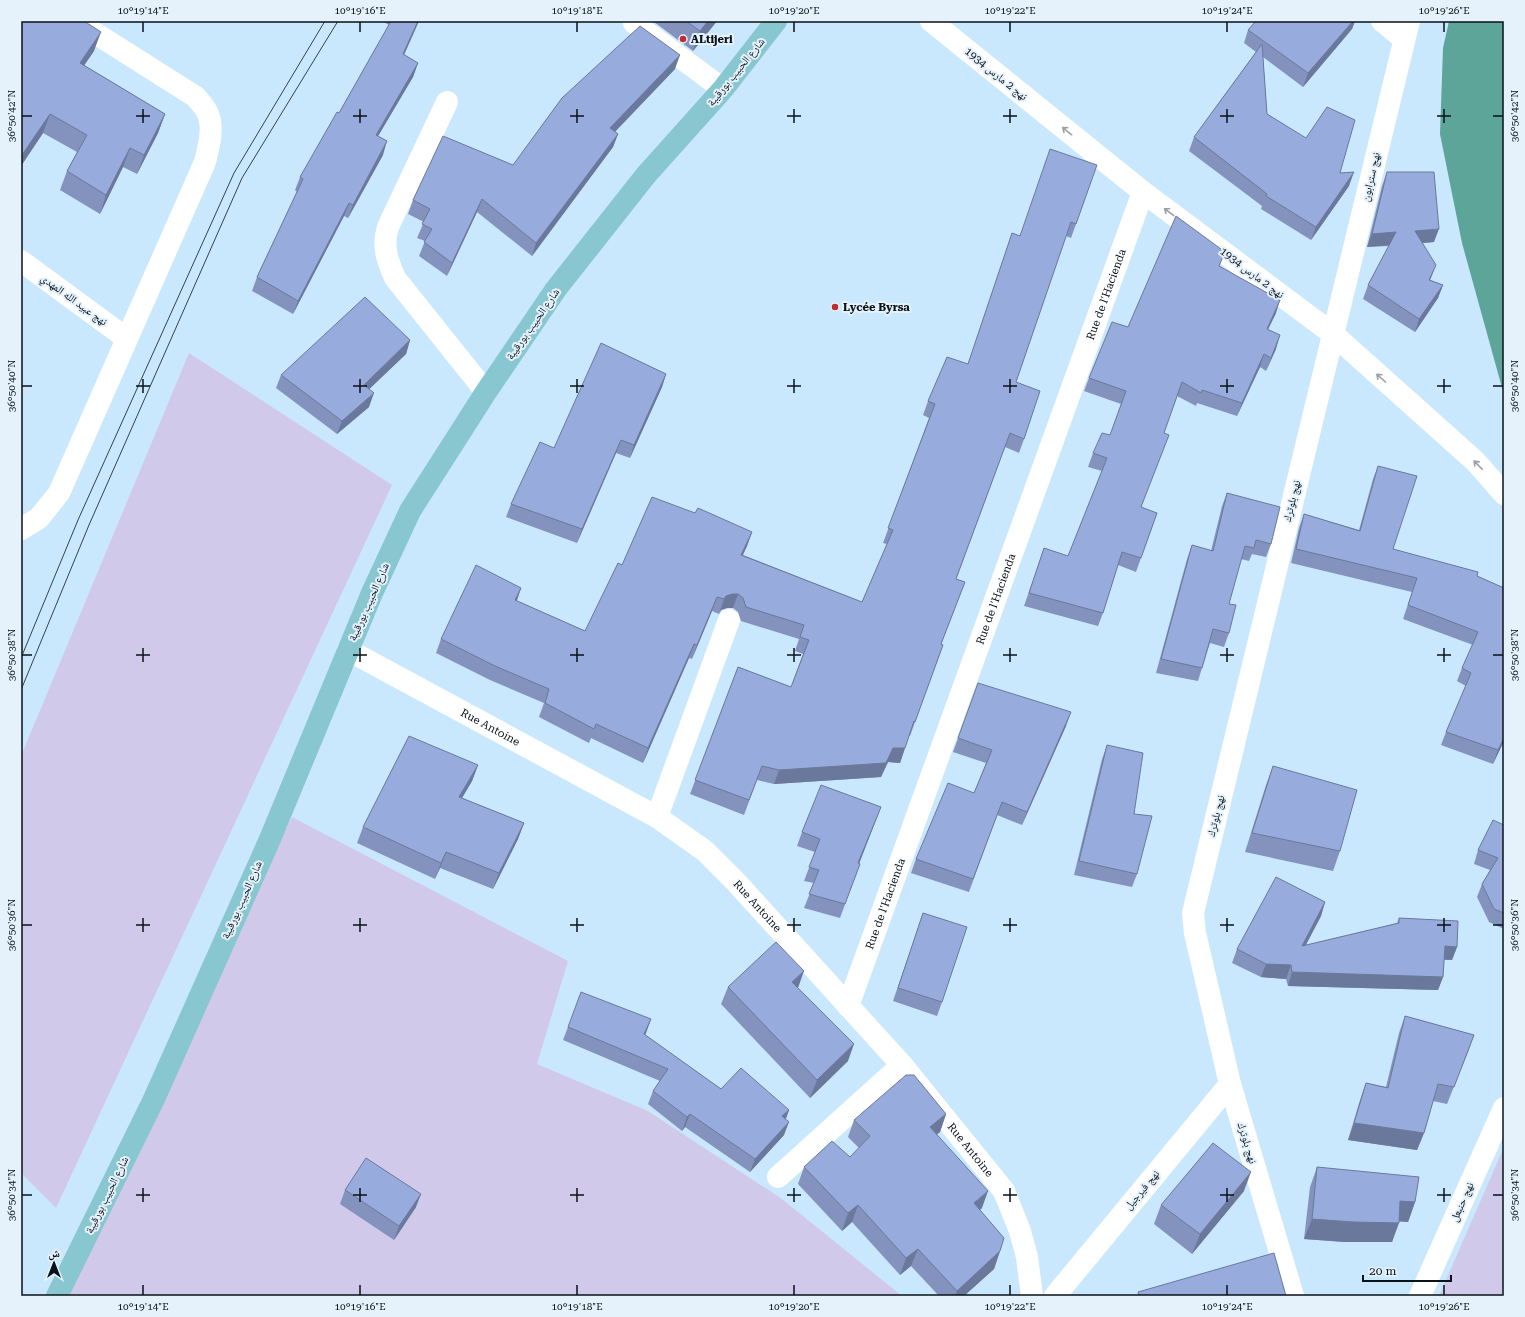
<svg xmlns="http://www.w3.org/2000/svg" width="1525" height="1317" font-family="'Roboto Serif','Noto Naskh Arabic',serif">
<style>
.green{fill:#d1c9e9}
.water{fill:#5da599}
.lines{fill:none;stroke-linecap:round;stroke-linejoin:round}
.minor{stroke:#fff;stroke-width:22}
.major{stroke:#88c6d0;stroke-width:22}
.tram{stroke:#33424c;stroke-width:1}
.wall{fill:#8393be}
.shaded-wall{fill:#6a789b}
.building{fill:#98abdd;stroke:#6a789b}
.oneway{stroke:#9ca0a3}
.ticks{fill:none;stroke:#081219;stroke-width:1.5}
.poi-dot{fill:#bd2d33;stroke:#e6f2fb;stroke-width:1.5}
.labels{text-anchor:middle;dominant-baseline:central;stroke-width:4;stroke-linejoin:round;paint-order:stroke}
.poi-label{font-size:11px;font-weight:bold;fill:#081219;stroke:#e6f2fb;text-anchor:start}
.street-label{font-size:11px;fill:#081219;stroke:#e6f2fb}
.neatline{fill:none;stroke:#081219;stroke-width:1.5}
.ticks-label{font-size:10px;text-anchor:middle;fill:#081219}
</style>
<rect width="100%" height="100%" fill="#cae8fd"/>
<path class="green" d="M 189,353 L 392,485 L 56,1208 L 21,1173 L 21,756 Z
M 292,817 L 568,961 L 537,1064 L 648,1111 L 782,1199 L 902,1296 L 61,1296 Z
M 1504,1147 L 1504,1296 L 1439,1296 Z"/>
<path class="water" d="M 1449,21 L 1504,21 L 1504,395 L 1462,243 L 1440,134 L 1443,48 Z"/>
<g class="lines">
<g class="minor">
<path d="M 931,21 L 1143,192 L 1333,334 L 1476,462 L 1504,494"/>
<path d="M 1382,21 L 1404,39"/>
<path d="M 634,23 L 723,89"/>
<path d="M 447,102 L 388,227 C 382,246 387,260 395,278 L 486,392"/>
<path d="M 21,261 L 126,338"/>
<path d="M 21,529 L 39,518 L 59,493 L 205,162 C 209,146 215,125 206,110 C 203,105 199,101 196,97 L 76,21"/>
<path id="s1" d="M 348,650 L 657,817 L 705,851 L 736,882 L 902,1065 L 1004,1191 L 1020,1231 L 1027,1257 L 1032,1296"/>
<path d="M 657,817 L 729,620"/>
<path id="s2" d="M 848,1006 L 1143,192"/>
<path d="M 778,1177 L 902,1065"/>
<path d="M 1055,1296 L 1230,1084"/>
<path d="M 1293,1296 L 1230,1084 L 1195,933 L 1193,913 L 1409,21"/>
<path d="M 1420,1296 L 1504,1108"/>
</g>
<path class="major" d="M 57,1296 L 154,1099 L 270,839 L 372,593 L 410,511 L 486,392 L 556,289 L 646,175 L 723,89 L 776,21"/>
<path class="tram" d="M 21,658 L 78,520 L 234,173 L 325,21
M 21,690 L 89,525 L 242,178 L 338,21"/>
</g>
<path class="wall" d="M 21,21 L 94,51 L 84,65 L 165,114 L 158,133 L 137,174 L 123,167 L 100,214 L 60,190 L 67,171 L 77,152 L 43,133 L 21,166 Z
M 382,21 L 419,21 L 404,55 L 418,63 L 413,77 L 378,136 L 383,155 L 348,218 L 344,216 L 293,314 L 252,291 L 257,277 L 297,192 L 295,190 L 300,177 L 339,113 L 389,25 Z
M 654,21 L 717,21 L 693,51 L 654,22 Z
M 1254,21 L 1355,21 L 1352,29 L 1303,87 L 1263,57 L 1267,114 L 1340,173 L 1349,186 L 1311,240 L 1261,209 L 1262,206 L 1189,151 L 1194,137 L 1256,52 L 1244,43 L 1248,30 L 1255,22 Z
M 675,69 L 615,132 L 618,134 L 613,147 L 532,256 L 477,212 L 447,276 L 419,256 L 425,241 L 417,238 L 424,222 L 408,214 L 413,200 L 513,165 Z
M 1387,172 L 1434,242 L 1423,243 L 1430,280 L 1443,285 L 1438,298 L 1415,332 L 1363,299 L 1368,285 L 1389,246 L 1367,247 L 1382,186 Z
M 1092,179 L 1071,238 L 1066,236 L 1016,382 L 1024,439 L 1019,453 L 1005,447 L 956,579 L 965,582 L 941,644 L 943,645 L 910,736 L 909,736 L 900,763 L 888,762 L 881,777 L 774,784 L 757,780 L 744,815 L 690,794 L 738,667 L 791,687 L 803,654 L 795,651 L 799,639 L 741,621 L 738,612 L 733,608 L 727,608 L 721,610 L 719,614 L 712,611 L 692,659 L 689,658 L 643,763 L 591,738 L 589,743 L 539,717 L 544,703 L 490,680 L 436,653 L 441,639 L 521,588 L 517,601 L 585,631 L 622,565 L 695,513 L 752,532 L 747,546 L 743,555 L 862,602 L 887,544 L 883,543 L 929,418 L 923,415 L 928,401 L 968,364 L 1012,233 L 1020,236 Z
M 1220,266 L 1276,313 L 1268,329 L 1276,349 L 1266,371 L 1260,367 L 1237,416 L 1197,403 L 1196,406 L 1177,396 L 1164,433 L 1141,508 L 1157,513 L 1136,572 L 1118,565 L 1103,613 L 1098,626 L 1024,606 L 1044,548 L 1068,556 L 1102,471 L 1088,467 L 1093,453 L 1110,435 L 1121,404 L 1084,391 L 1089,378 L 1128,327 Z
M 410,340 L 406,354 L 369,389 L 369,407 L 337,434 L 276,388 L 281,375 Z
M 666,374 L 662,387 L 630,458 L 616,453 L 577,543 L 506,517 L 511,504 L 554,448 Z
M 1378,466 L 1393,549 L 1477,576 L 1504,588 L 1504,741 L 1493,764 L 1441,745 L 1446,732 L 1466,686 L 1457,681 L 1462,668 L 1473,645 L 1403,619 L 1412,592 L 1291,563 L 1299,528 L 1304,514 L 1359,530 L 1373,479 Z
M 1227,493 L 1271,544 L 1266,557 L 1252,554 L 1249,561 L 1241,559 L 1229,604 L 1229,633 L 1224,647 L 1210,643 L 1202,668 L 1198,681 L 1156,673 L 1187,559 L 1192,545 L 1211,551 L 1222,506 Z
M 978,683 L 1066,726 L 1022,825 L 997,815 L 969,892 L 911,873 L 916,859 L 974,793 L 986,763 L 953,752 Z
M 1107,745 L 1134,814 L 1137,874 L 1132,887 L 1074,875 L 1102,759 Z
M 478,765 L 472,781 L 462,798 L 524,823 L 518,839 L 493,889 L 440,868 L 435,879 L 357,843 L 363,827 Z
M 1273,766 L 1340,851 L 1333,871 L 1245,852 L 1266,785 Z
M 881,807 L 859,863 L 860,864 L 840,918 L 804,908 L 814,883 L 804,881 L 815,852 L 797,846 L 802,832 Z
M 1504,825 L 1504,929 L 1489,922 L 1477,897 L 1482,884 L 1490,870 L 1474,864 L 1478,850 Z
M 1325,902 L 1321,916 L 1305,946 L 1397,923 L 1399,918 L 1457,947 L 1452,960 L 1444,960 L 1443,977 L 1438,990 L 1288,986 L 1286,979 L 1261,977 L 1232,963 L 1237,949 Z
M 923,913 L 942,1002 L 937,1016 L 893,1001 Z
M 728,987 L 798,988 L 848,1061 L 810,1098 L 721,1004 Z
M 1405,1016 L 1474,1035 L 1447,1104 L 1433,1101 L 1424,1133 L 1417,1150 L 1348,1140 L 1360,1100 L 1366,1083 L 1386,1087 L 1399,1033 Z
M 651,1019 L 645,1035 L 721,1089 L 789,1110 L 786,1119 L 784,1135 L 750,1172 L 685,1127 L 682,1131 L 648,1104 L 653,1091 L 660,1081 L 563,1040 L 568,1027 Z
M 946,1114 L 940,1132 L 937,1134 L 982,1208 L 980,1210 L 1000,1251 L 994,1269 L 964,1296 L 939,1296 L 911,1266 L 900,1275 L 852,1222 L 842,1231 L 798,1184 L 804,1167 L 850,1157 L 859,1148 L 848,1137 L 854,1120 Z
M 1317,1167 L 1415,1202 L 1408,1222 L 1399,1221 L 1392,1242 L 1345,1242 L 1304,1239 L 1310,1187 Z
M 345,1190 L 416,1207 L 394,1240 L 340,1204 Z
M 1244,1191 L 1192,1254 L 1154,1224 L 1161,1205 Z"/>
<path class="shaded-wall" d="M 418,21 L 419,21 L 398,68 L 403,54 Z
M 708,21 L 717,21 L 693,51 L 700,31 Z
M 1353,21 L 1355,21 L 1352,29 L 1303,87 L 1308,73 Z
M 101,32 L 94,51 L 73,82 L 80,63 Z
M 680,55 L 675,69 L 605,142 L 610,128 Z
M 418,63 L 413,77 L 371,148 L 376,135 Z
M 50,114 L 43,133 L 21,166 L 21,158 L 22,155 Z
M 165,114 L 158,133 L 137,174 L 144,155 Z
M 618,134 L 613,147 L 532,256 L 536,243 Z
M 387,141 L 383,155 L 348,218 L 353,205 Z
M 130,148 L 123,167 L 100,214 L 106,195 Z
M 1354,172 L 1349,186 L 1311,240 L 1316,227 Z
M 482,199 L 477,212 L 447,276 L 452,263 Z
M 349,203 L 344,216 L 293,314 L 298,301 Z
M 1439,229 L 1434,242 L 1410,244 L 1415,231 Z
M 1396,232 L 1391,245 L 1367,247 L 1372,234 Z
M 1436,265 L 1431,278 L 1424,293 L 1429,280 Z
M 1443,285 L 1438,298 L 1415,332 L 1419,319 Z
M 1280,300 L 1276,313 L 1262,342 L 1267,329 Z
M 1280,335 L 1276,349 L 1266,371 L 1271,358 Z
M 410,340 L 406,354 L 359,399 L 364,385 Z
M 1264,354 L 1260,367 L 1237,416 L 1242,403 Z
M 666,374 L 662,387 L 630,458 L 634,445 Z
M 374,393 L 369,407 L 337,434 L 342,421 Z
M 621,440 L 616,453 L 577,543 L 582,529 Z
M 752,532 L 747,546 L 736,569 L 741,555 Z
M 521,588 L 516,602 L 515,600 Z
M 732,594 L 738,594 L 733,608 L 727,608 L 721,610 L 719,614 L 724,599 L 726,596 Z
M 717,597 L 712,611 L 692,659 L 697,645 Z
M 694,644 L 689,658 L 643,763 L 648,748 Z
M 1071,712 L 1066,726 L 1022,825 L 1027,812 Z
M 1504,738 L 1504,741 L 1493,764 L 1498,750 Z
M 893,748 L 905,748 L 900,763 L 888,762 L 881,777 L 774,784 L 779,770 Z
M 478,765 L 472,781 L 453,813 L 459,797 Z
M 881,807 L 876,820 L 854,877 L 858,863 Z
M 524,823 L 518,839 L 493,889 L 499,873 Z
M 446,852 L 440,868 L 435,879 L 441,863 Z
M 1325,902 L 1321,916 L 1298,960 L 1302,946 Z
M 1445,946 L 1457,947 L 1452,960 L 1440,959 Z
M 1266,964 L 1291,965 L 1286,979 L 1261,977 Z
M 804,971 L 798,988 L 792,982 Z
M 1292,972 L 1443,977 L 1438,990 L 1288,986 Z
M 651,1019 L 646,1033 L 639,1048 L 644,1034 Z
M 1474,1035 L 1468,1052 L 1447,1104 L 1454,1087 Z
M 854,1044 L 848,1061 L 810,1098 L 817,1080 Z
M 789,1110 L 784,1123 L 782,1116 Z
M 690,1114 L 685,1127 L 682,1131 L 687,1117 Z
M 946,1114 L 940,1132 L 924,1145 L 930,1127 Z
M 789,1122 L 784,1135 L 750,1172 L 755,1159 Z
M 1354,1123 L 1424,1133 L 1417,1150 L 1348,1140 Z
M 1251,1172 L 1244,1191 L 1192,1254 L 1200,1234 Z
M 988,1191 L 982,1208 L 967,1220 L 974,1203 Z
M 421,1194 L 416,1207 L 394,1240 L 399,1226 Z
M 1400,1201 L 1415,1202 L 1408,1222 L 1393,1221 Z
M 858,1205 L 852,1222 L 842,1231 L 848,1213 Z
M 1312,1219 L 1399,1223 L 1392,1242 L 1345,1242 L 1304,1239 Z
M 918,1249 L 911,1266 L 900,1275 L 906,1258 Z
M 1000,1251 L 994,1269 L 964,1296 L 955,1296 L 957,1291 Z"/>
<path class="building" d="M 21,21 L 84,21 L 101,32 L 80,63 L 165,114 L 144,155 L 130,148 L 106,195 L 67,171 L 87,135 L 50,114 L 22,155 L 21,155 Z
M 391,21 L 418,21 L 403,54 L 418,63 L 376,135 L 387,141 L 353,205 L 349,203 L 298,301 L 257,277 L 303,179 L 300,177 L 337,112 L 339,113 Z
M 686,21 L 708,21 L 700,31 Z
M 1256,21 L 1353,21 L 1308,73 L 1248,30 Z
M 640,26 L 680,55 L 610,128 L 618,134 L 536,243 L 482,199 L 452,263 L 424,242 L 432,229 L 422,224 L 430,209 L 413,200 L 443,136 L 513,165 L 562,98 Z
M 1262,44 L 1267,114 L 1306,138 L 1327,107 L 1355,120 L 1340,173 L 1354,172 L 1316,227 L 1266,196 L 1267,194 L 1194,137 Z
M 1050,149 L 1097,165 L 1076,224 L 1071,222 L 1016,382 L 1040,391 L 1024,439 L 1010,433 L 956,579 L 965,582 L 941,644 L 943,645 L 915,722 L 914,721 L 905,748 L 893,748 L 886,763 L 779,770 L 762,766 L 749,800 L 695,780 L 738,667 L 791,687 L 809,640 L 800,637 L 804,625 L 746,607 L 743,598 L 738,594 L 732,594 L 726,596 L 724,599 L 717,597 L 697,645 L 694,644 L 648,748 L 596,724 L 594,729 L 545,703 L 549,689 L 495,666 L 441,639 L 476,565 L 521,588 L 515,600 L 585,631 L 618,563 L 622,565 L 652,497 L 695,513 L 698,508 L 752,532 L 741,555 L 862,602 L 893,530 L 888,528 L 935,404 L 928,401 L 947,357 L 968,364 L 1012,233 L 1020,236 Z
M 1387,172 L 1434,172 L 1439,229 L 1415,231 L 1436,265 L 1429,280 L 1443,285 L 1419,319 L 1368,285 L 1396,232 L 1372,234 Z
M 1176,216 L 1225,252 L 1219,266 L 1280,300 L 1267,329 L 1280,335 L 1271,358 L 1264,354 L 1242,403 L 1202,390 L 1201,393 L 1182,382 L 1164,433 L 1169,435 L 1141,507 L 1157,513 L 1141,558 L 1122,552 L 1103,613 L 1029,593 L 1044,548 L 1068,556 L 1107,458 L 1093,453 L 1102,433 L 1110,435 L 1126,391 L 1089,378 L 1112,322 L 1128,327 Z
M 365,297 L 410,340 L 364,385 L 374,393 L 342,421 L 281,375 Z
M 601,343 L 666,374 L 634,445 L 621,440 L 582,529 L 511,504 L 540,442 L 554,448 Z
M 1378,466 L 1417,476 L 1393,549 L 1478,572 L 1477,576 L 1504,588 L 1504,738 L 1498,750 L 1446,732 L 1471,673 L 1462,668 L 1478,632 L 1408,605 L 1417,578 L 1296,549 L 1304,514 L 1360,531 Z
M 1227,493 L 1280,507 L 1271,544 L 1256,540 L 1254,548 L 1245,546 L 1229,604 L 1236,605 L 1229,633 L 1213,629 L 1202,668 L 1161,659 L 1192,545 L 1213,551 Z
M 978,683 L 1071,712 L 1027,812 L 1002,802 L 973,879 L 916,859 L 948,783 L 974,793 L 992,750 L 958,738 Z
M 409,736 L 478,765 L 459,797 L 524,823 L 499,873 L 446,852 L 441,863 L 363,827 Z
M 1107,745 L 1143,753 L 1134,814 L 1152,816 L 1137,874 L 1079,861 Z
M 1273,766 L 1357,790 L 1340,851 L 1252,833 Z
M 821,785 L 881,807 L 858,863 L 860,864 L 845,904 L 809,894 L 819,870 L 809,867 L 820,839 L 802,832 Z
M 1493,820 L 1504,825 L 1504,913 L 1494,909 L 1482,884 L 1498,858 L 1478,850 Z
M 1276,877 L 1325,902 L 1302,946 L 1399,923 L 1399,918 L 1458,921 L 1457,947 L 1445,946 L 1443,977 L 1292,972 L 1291,965 L 1266,964 L 1237,949 Z
M 923,913 L 967,927 L 942,1002 L 898,988 Z
M 776,942 L 804,971 L 792,982 L 854,1044 L 817,1080 L 728,987 Z
M 581,992 L 651,1019 L 644,1034 L 721,1089 L 741,1068 L 789,1110 L 782,1116 L 789,1122 L 755,1159 L 690,1114 L 687,1117 L 653,1091 L 668,1069 L 568,1027 Z
M 1405,1016 L 1474,1035 L 1454,1087 L 1438,1084 L 1424,1133 L 1354,1123 L 1366,1083 L 1388,1088 Z
M 906,1075 L 914,1075 L 946,1114 L 930,1127 L 988,1191 L 974,1203 L 1004,1238 L 1000,1251 L 957,1291 L 918,1249 L 906,1258 L 858,1205 L 848,1213 L 804,1167 L 832,1141 L 850,1157 L 870,1136 L 854,1120 Z
M 1213,1143 L 1251,1172 L 1200,1234 L 1161,1205 Z
M 366,1158 L 421,1194 L 399,1226 L 345,1190 Z
M 1317,1167 L 1419,1177 L 1415,1202 L 1400,1201 L 1399,1223 L 1353,1222 L 1312,1219 Z
M 1274,1253 L 1286,1296 L 1139,1296 L 1138,1292 Z"/>
<defs><path id="oneway-shaft" d="M-6 0H5M1.5-3L5.5 0L1.5 3" fill="none" stroke-width="1.6" stroke-linecap="round" stroke-linejoin="round"/></defs>
<g class="oneway">
<use href="#oneway-shaft" transform="translate(1067 131) rotate(-141)"/>
<use href="#oneway-shaft" transform="translate(1169 212) rotate(-143)"/>
<use href="#oneway-shaft" transform="translate(1381 378) rotate(-138)"/>
<use href="#oneway-shaft" transform="translate(1478 465) rotate(-134)"/>
</g>
<path class="ticks" d="M 143,22 L 143,32M 360,22 L 360,32M 577,22 L 577,32M 794,22 L 794,32M 1010,22 L 1010,32M 1227,22 L 1227,32M 1444,22 L 1444,32M 143,109 L 143,123M 360,109 L 360,123M 577,109 L 577,123M 794,109 L 794,123M 1010,109 L 1010,123M 1227,109 L 1227,123M 1444,109 L 1444,123M 22,116 L 32,116M 136,116 L 150,116M 353,116 L 367,116M 570,116 L 584,116M 787,116 L 801,116M 1003,116 L 1017,116M 1220,116 L 1234,116M 1437,116 L 1451,116M 1493,116 L 1503,116M 143,379 L 143,393M 360,379 L 360,393M 577,379 L 577,393M 794,379 L 794,393M 1010,379 L 1010,393M 1227,379 L 1227,393M 1444,379 L 1444,393M 22,386 L 32,386M 136,386 L 150,386M 353,386 L 367,386M 570,386 L 584,386M 787,386 L 801,386M 1003,386 L 1017,386M 1220,386 L 1234,386M 1437,386 L 1451,386M 1493,386 L 1503,386M 143,648 L 143,662M 360,648 L 360,662M 577,648 L 577,662M 794,648 L 794,662M 1010,648 L 1010,662M 1227,648 L 1227,662M 1444,648 L 1444,662M 22,655 L 32,655M 136,655 L 150,655M 353,655 L 367,655M 570,655 L 584,655M 787,655 L 801,655M 1003,655 L 1017,655M 1220,655 L 1234,655M 1437,655 L 1451,655M 1493,655 L 1503,655M 143,918 L 143,932M 360,918 L 360,932M 577,918 L 577,932M 794,918 L 794,932M 1010,918 L 1010,932M 1227,918 L 1227,932M 1444,918 L 1444,932M 22,925 L 32,925M 136,925 L 150,925M 353,925 L 367,925M 570,925 L 584,925M 787,925 L 801,925M 1003,925 L 1017,925M 1220,925 L 1234,925M 1437,925 L 1451,925M 1493,925 L 1503,925M 143,1188 L 143,1202M 360,1188 L 360,1202M 577,1188 L 577,1202M 794,1188 L 794,1202M 1010,1188 L 1010,1202M 1227,1188 L 1227,1202M 1444,1188 L 1444,1202M 22,1195 L 32,1195M 136,1195 L 150,1195M 353,1195 L 367,1195M 570,1195 L 584,1195M 787,1195 L 801,1195M 1003,1195 L 1017,1195M 1220,1195 L 1234,1195M 1437,1195 L 1451,1195M 1493,1195 L 1503,1195M 143,1285 L 143,1295M 360,1285 L 360,1295M 577,1285 L 577,1295M 794,1285 L 794,1295M 1010,1285 L 1010,1295M 1227,1285 L 1227,1295M 1444,1285 L 1444,1295"/>
<g class="poi-dot">
<circle cx="683" cy="39" r="4"/>
<circle cx="835" cy="307" r="4"/>
</g>
<g class="labels">
<g class="poi-label">
<text x="691" y="39">ALtijeri</text>
<text x="843" y="307">Lycée Byrsa</text>
</g>
<g class="street-label">
<text transform="translate(736 72) rotate(-51)">شارع الحبيب بورقيبة</text>
<text transform="translate(996 74) rotate(39)">نهج 2 مارس 1934</text>
<text transform="translate(1371 177) rotate(-77)">نهج سترابون</text>
<text transform="translate(1252 273) rotate(37)">نهج 2 مارس 1934</text>
<text stroke="none"><textPath href="#s2" startOffset="757">Rue de l'Hacienda</textPath></text>
<text transform="translate(74 300) rotate(36)">نهج عبيد الله المهدي</text>
<text transform="translate(533 324) rotate(-55)">شارع الحبيب بورقيبة</text>
<text transform="translate(1292 501) rotate(-76)">نهج بلوترك</text>
<text stroke="none"><textPath href="#s2" startOffset="433">Rue de l'Hacienda</textPath></text>
<text transform="translate(369 602) rotate(-66)">شارع الحبيب بورقيبة</text>
<text stroke="none"><textPath href="#s1" startOffset="162">Rue Antoine</textPath></text>
<text transform="translate(1216 816) rotate(-76)">نهج بلوترك</text>
<text transform="translate(242 900) rotate(-66)">شارع الحبيب بورقيبة</text>
<text stroke="none"><textPath href="#s2" startOffset="109">Rue de l'Hacienda</textPath></text>
<text stroke="none"><textPath href="#s1" startOffset="486">Rue Antoine</textPath></text>
<text transform="translate(1247 1143) rotate(73)">نهج بلوترك</text>
<text stroke="none"><textPath href="#s1" startOffset="810">Rue Antoine</textPath></text>
<text transform="translate(1142 1190) rotate(-50)">نهج فيرجيل</text>
<text transform="translate(107 1195) rotate(-64)">شارع الحبيب بورقيبة</text>
<text transform="translate(1462 1202) rotate(-66)">نهج حنبعل</text>
</g>
</g>
<rect width="1525" height="1317" fill="none" stroke="#e6f2fb" stroke-width="44"/>
<g transform="translate(54 1263)" stroke="#e6f2fb" stroke-width="3" paint-order="stroke">
<path d="M0-3L7 15L0 10L-7 15Z" fill="#081219"/>
<text y="-6" font-size="11" font-weight="bold" text-anchor="middle" fill="#081219">ش</text>
</g>
<path d="M1363 1275v6h88v-6" fill="none" stroke="#081219" stroke-width="2"/>
<text x="1369" y="1275" font-size="12" fill="#081219" stroke="#e6f2fb" stroke-width="3" paint-order="stroke">20 m</text>
<rect x="22" y="22" width="1481" height="1273" class="neatline"/>
<g class="ticks-label">
<text x="143" y="14">10°19'14"E</text>
<text x="360" y="14">10°19'16"E</text>
<text x="577" y="14">10°19'18"E</text>
<text x="794" y="14">10°19'20"E</text>
<text x="1010" y="14">10°19'22"E</text>
<text x="1227" y="14">10°19'24"E</text>
<text x="1444" y="14">10°19'26"E</text>
<text transform="translate(11 116) rotate(-90)" y="4">36°50'42"N</text>
<text transform="translate(1514 116) rotate(-90)" y="4">36°50'42"N</text>
<text transform="translate(11 386) rotate(-90)" y="4">36°50'40"N</text>
<text transform="translate(1514 386) rotate(-90)" y="4">36°50'40"N</text>
<text transform="translate(11 655) rotate(-90)" y="4">36°50'38"N</text>
<text transform="translate(1514 655) rotate(-90)" y="4">36°50'38"N</text>
<text transform="translate(11 925) rotate(-90)" y="4">36°50'36"N</text>
<text transform="translate(1514 925) rotate(-90)" y="4">36°50'36"N</text>
<text transform="translate(11 1195) rotate(-90)" y="4">36°50'34"N</text>
<text transform="translate(1514 1195) rotate(-90)" y="4">36°50'34"N</text>
<text x="143" y="1310">10°19'14"E</text>
<text x="360" y="1310">10°19'16"E</text>
<text x="577" y="1310">10°19'18"E</text>
<text x="794" y="1310">10°19'20"E</text>
<text x="1010" y="1310">10°19'22"E</text>
<text x="1227" y="1310">10°19'24"E</text>
<text x="1444" y="1310">10°19'26"E</text>
</g>
</svg>
